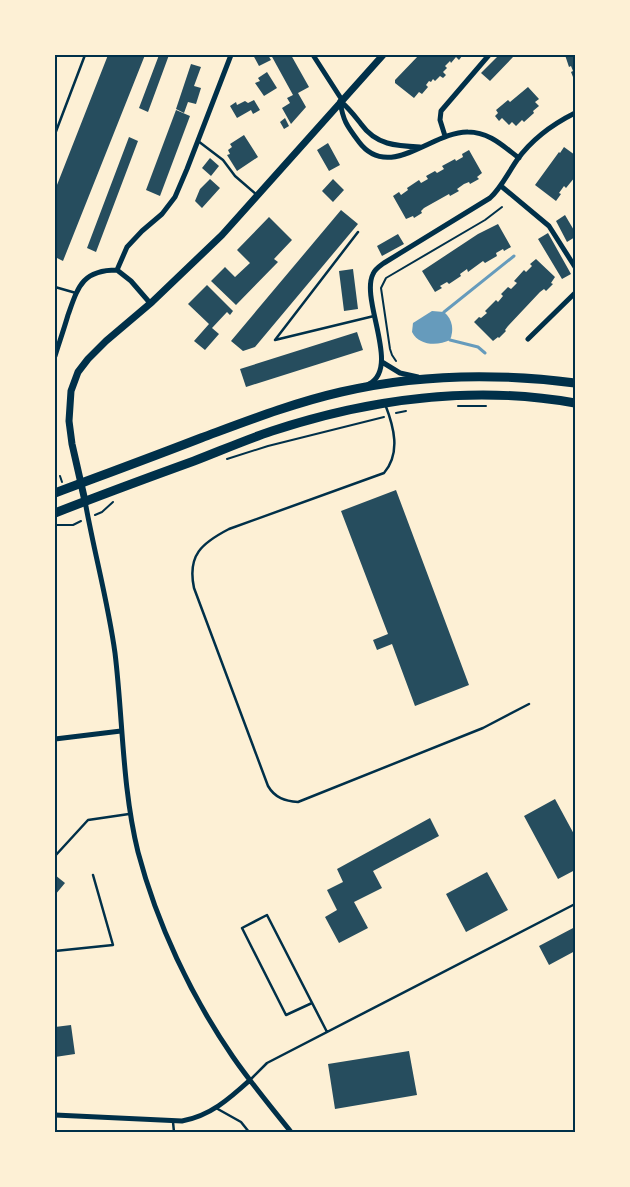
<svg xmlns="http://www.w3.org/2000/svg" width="630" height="1187" font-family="Cabin,sans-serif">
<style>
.water{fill:#669bbc}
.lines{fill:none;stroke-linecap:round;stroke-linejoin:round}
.stream{stroke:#669bbc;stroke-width:3}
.building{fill:#264d5e}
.path{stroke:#003049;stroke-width:2}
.service{stroke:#003049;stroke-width:2.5}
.minor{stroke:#003049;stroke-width:5}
.tertiary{stroke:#003049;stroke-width:7}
.primary{stroke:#003049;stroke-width:9}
.neatline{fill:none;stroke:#003049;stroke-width:2}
</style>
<rect width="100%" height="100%" fill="#fdf0d5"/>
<path class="water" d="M 432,311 L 444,312 C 453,320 454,330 450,340 C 438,346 419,346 412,332 L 413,323 Z"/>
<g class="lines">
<path class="stream" d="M 444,312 L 514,256
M 450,340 L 478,347 L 485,353"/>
</g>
<path class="building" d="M 108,55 L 145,55 L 63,261 L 55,257 L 55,190 Z
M 159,55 L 169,55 L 148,112 L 139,108 Z
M 253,55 L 268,55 L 271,60 L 259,66 Z
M 271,55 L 291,55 L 309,87 L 298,93 L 306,107 L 291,124 L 282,108 L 290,103 L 287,98 L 293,95 Z
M 419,55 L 462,56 L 459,60 L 456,57 L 451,63 L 450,61 L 445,66 L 447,68 L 443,72 L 446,75 L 443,78 L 440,76 L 435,81 L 433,79 L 431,82 L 429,81 L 426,85 L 428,87 L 422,94 L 419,92 L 414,98 L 395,83 L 395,80 Z
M 499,55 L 511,55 L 513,57 L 490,81 L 481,73 Z
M 565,55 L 575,55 L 575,82 L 571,72 L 573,71 L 571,66 L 569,67 Z
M 191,64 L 201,67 L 194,86 L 201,88 L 196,104 L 188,102 L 184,113 L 176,109 Z
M 267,72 L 277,88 L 264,96 L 255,83 L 260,81 L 258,78 Z
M 528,87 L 539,99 L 535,102 L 539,106 L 533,111 L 534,113 L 524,122 L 522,120 L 516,126 L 512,122 L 509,125 L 502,118 L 499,121 L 495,116 L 498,113 L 496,110 L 508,100 L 510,102 Z
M 254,100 L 260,110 L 253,114 L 251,110 L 237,118 L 230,106 L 236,102 L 237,105 L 245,101 L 248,103 Z
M 176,110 L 190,116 L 160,196 L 146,190 Z
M 285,118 L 289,126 L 284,129 L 280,122 Z
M 244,135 L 258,157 L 237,171 L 227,155 L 230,154 L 228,150 L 232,147 L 230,144 Z
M 129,137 L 138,141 L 96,252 L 87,248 Z
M 328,143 L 340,165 L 329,171 L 317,150 Z
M 564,147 L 575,155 L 575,172 L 573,174 L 575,177 L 566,188 L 564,186 L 559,193 L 561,194 L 556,201 L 535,185 L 559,152 L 560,153 Z
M 469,150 L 482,173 L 477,177 L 479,179 L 470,184 L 469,182 L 464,184 L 457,189 L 459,191 L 450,196 L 449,194 L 424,208 L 421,211 L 422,213 L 414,218 L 413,216 L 406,219 L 393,196 L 399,192 L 401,195 L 408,190 L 407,188 L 419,180 L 421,183 L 428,179 L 426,176 L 435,171 L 437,173 L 444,169 L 442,166 L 455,159 L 456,161 L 463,157 L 462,154 Z
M 210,158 L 219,166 L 211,176 L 202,168 Z
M 210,179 L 220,188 L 202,208 L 195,201 L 200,189 Z
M 333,179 L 344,190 L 333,202 L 322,191 Z
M 341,210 L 358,224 L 255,347 L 243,351 L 231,341 Z
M 565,215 L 575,232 L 575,237 L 567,242 L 556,221 Z
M 269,217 L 292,240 L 274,259 L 278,262 L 236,305 L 211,281 L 225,267 L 235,277 L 250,263 L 237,250 Z
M 498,224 L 511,247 L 504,251 L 503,249 L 496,253 L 497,256 L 485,263 L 483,261 L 468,272 L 467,269 L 460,274 L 461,276 L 449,284 L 447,282 L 440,286 L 442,288 L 435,292 L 422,271 L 478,234 Z
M 548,233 L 571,274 L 562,279 L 538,239 Z
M 398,234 L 404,244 L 382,256 L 377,246 Z
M 536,259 L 555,277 L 551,283 L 553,284 L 546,291 L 544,289 L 540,292 L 508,326 L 505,330 L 506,331 L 499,338 L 498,337 L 493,341 L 474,322 L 479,317 L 481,318 L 487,313 L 485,311 L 496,300 L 498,302 L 503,296 L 501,294 L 508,287 L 511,289 L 517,283 L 514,281 L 524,270 L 526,272 L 532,266 L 530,264 Z
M 353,269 L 358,309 L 344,311 L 339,271 Z
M 207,285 L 233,311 L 230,315 L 227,312 L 212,328 L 219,334 L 205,350 L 194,341 L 209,324 L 188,304 Z
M 357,332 L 363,350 L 246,387 L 240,369 Z
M 396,490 L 469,685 L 415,706 L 392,644 L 377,650 L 373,640 L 388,634 L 341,511 Z
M 555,799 L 575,836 L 575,870 L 558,879 L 524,816 Z
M 430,818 L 439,836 L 373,871 L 382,888 L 354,902 L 368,928 L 339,943 L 325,917 L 337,910 L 327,890 L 343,882 L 337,869 Z
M 487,872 L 508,910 L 466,932 L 446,894 Z
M 55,875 L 65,883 L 55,895 Z
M 575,927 L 575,951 L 549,965 L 539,946 Z
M 71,1025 L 75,1054 L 55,1057 L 55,1027 Z
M 409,1051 L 417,1095 L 335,1109 L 328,1064 Z"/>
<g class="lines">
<path class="path" d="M 396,361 L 392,355 L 390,349 L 381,288 L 386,278 L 485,220 L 502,207
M 458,406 L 486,406
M 396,413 L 406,411
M 227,459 L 268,446 L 384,417
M 60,476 L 62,482
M 95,515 L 102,512 L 113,502
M 55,525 L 73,525 L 81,521"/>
<path class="service" d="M 55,134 L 85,55
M 198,141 L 223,160 L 235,176 L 257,195
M 358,232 L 275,340 L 374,316
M 55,287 L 76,293
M 385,404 C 394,427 401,453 384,473 L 229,529 C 202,543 187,555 194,588 L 268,786 C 275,798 285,801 298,802 L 483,728 L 529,704
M 55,856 L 88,820 L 129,814
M 55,951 L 113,945 L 93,875
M 312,1003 L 286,1015 L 242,928 L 267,915 L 327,1032
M 251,1079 L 267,1063 L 575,904
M 216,1108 L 241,1122 L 249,1132
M 173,1122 L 174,1132"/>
<path class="minor" d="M 313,55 L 342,100
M 340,101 C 343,121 347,126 359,142 C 389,182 433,131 468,132 C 489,132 503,146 519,158
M 340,101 C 349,108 354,115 361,124 C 376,145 396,146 420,147
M 445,136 L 440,120 L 441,111 L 489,55
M 501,186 L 549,226 L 575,267
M 117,270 L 127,247 L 142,231 L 162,214 L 175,197 L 187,169 L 231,55
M 117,270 L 131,281 L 150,303
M 528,339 L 575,293
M 55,356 C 59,343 64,329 68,315 C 78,287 82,270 117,270
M 382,362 L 400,373 L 418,377
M 369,384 C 401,368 360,300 373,274 C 375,269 380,266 384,263 L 490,198 C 501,188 508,173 517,160 C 532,139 553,124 575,113
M 85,501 C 94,552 108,602 115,653 C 123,719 122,787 138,852 C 157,924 191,996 233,1057 C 251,1083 271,1107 291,1132
M 55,739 L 121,731
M 55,1115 L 182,1121 C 210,1116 229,1099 250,1080"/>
<path class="tertiary" d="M 85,501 L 72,444 L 69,421 L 71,391 L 78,372 L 88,359 L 106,341 L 152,302 L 222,235 L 383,55"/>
<path class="primary" d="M 55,493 C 103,475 152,457 201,438 C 247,421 293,403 341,392 C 418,374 497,373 575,383
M 55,513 C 101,495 147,478 194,461 C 220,451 245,440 272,431 C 369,399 474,385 575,403"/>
</g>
<rect width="630" height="1187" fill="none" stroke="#fdf0d5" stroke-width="112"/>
<rect x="56" y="56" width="518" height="1075" class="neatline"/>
</svg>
